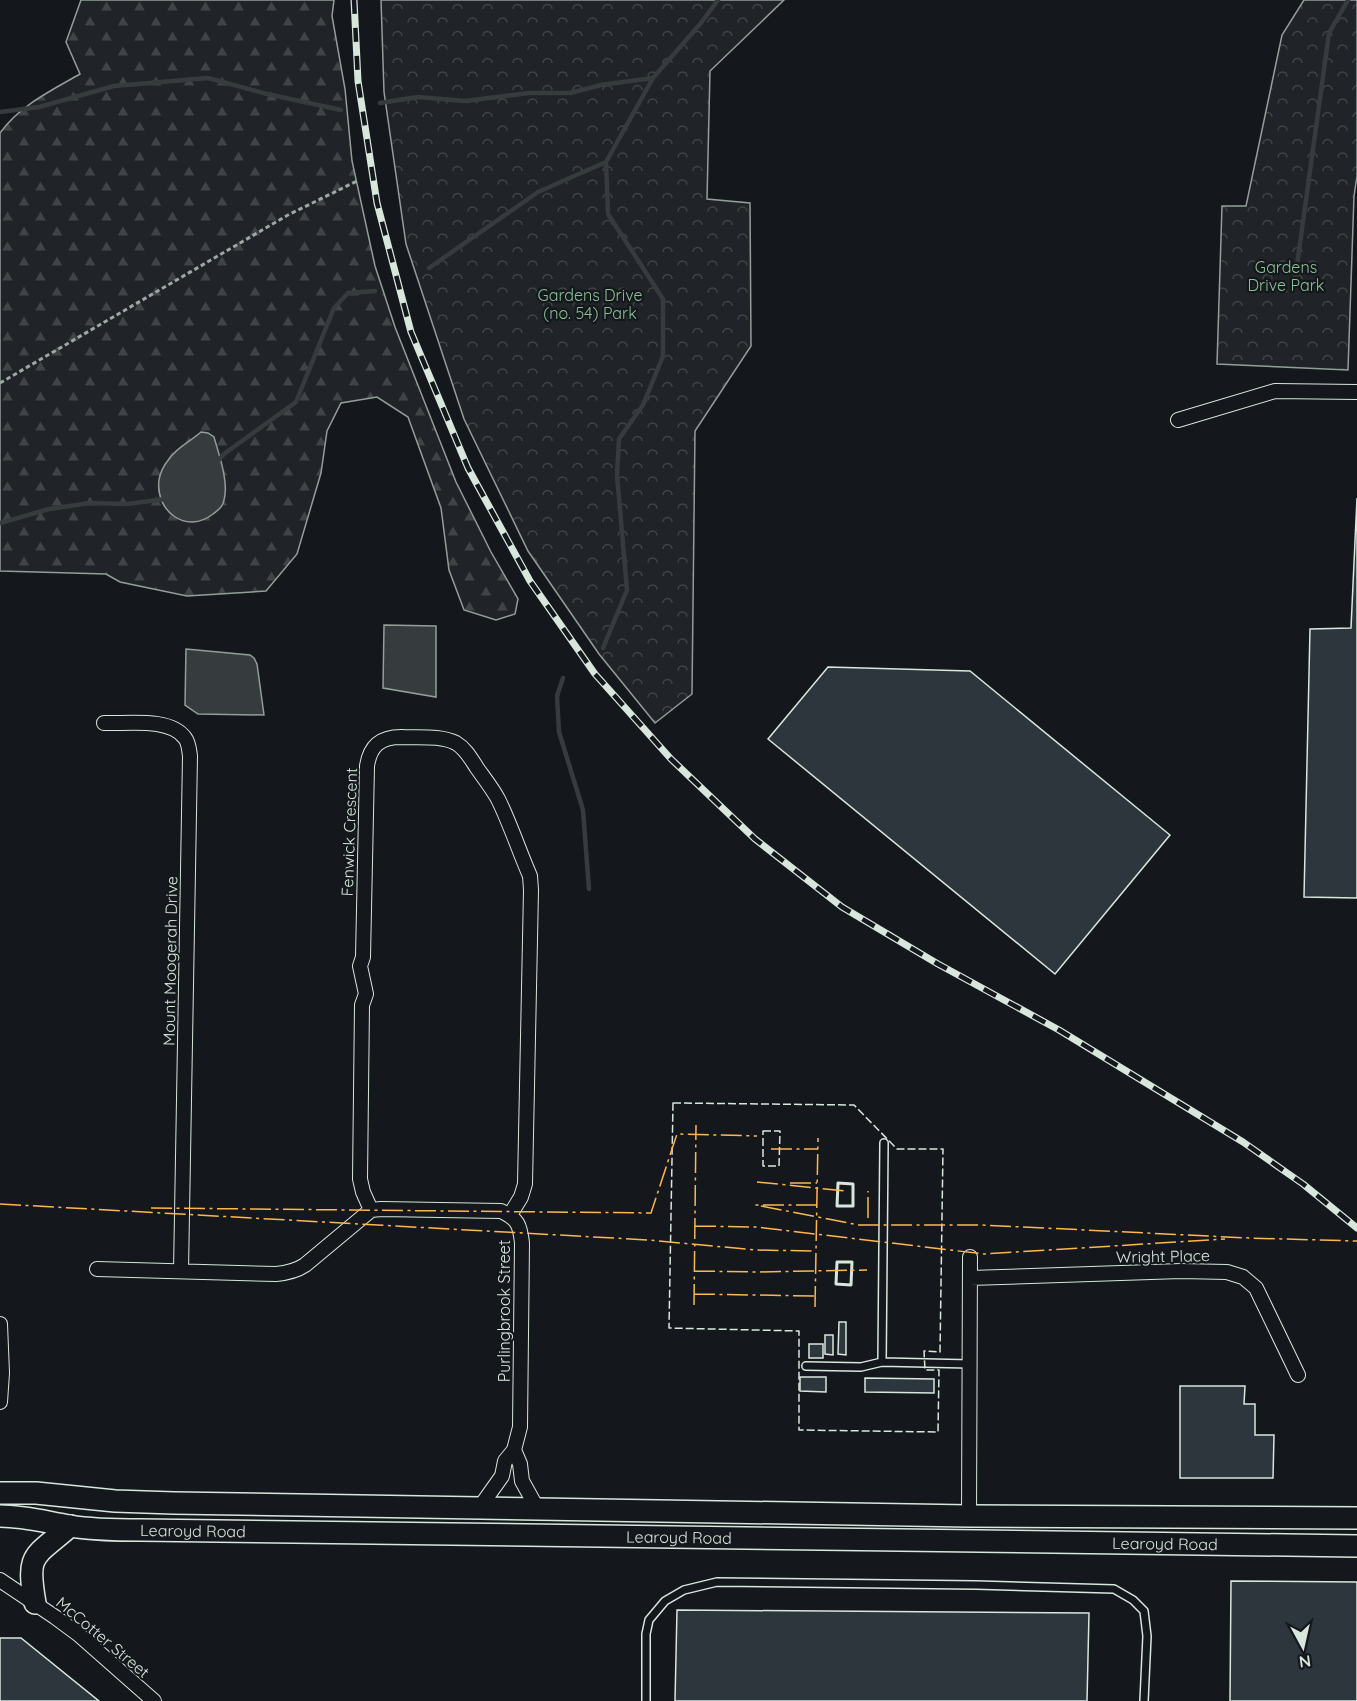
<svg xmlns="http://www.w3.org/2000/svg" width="1357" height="1701" font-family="Quicksand,sans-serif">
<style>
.forest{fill:url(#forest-firs);stroke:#939e99;stroke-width:1.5}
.park{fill:url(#park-crowns);stroke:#939e99;stroke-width:1.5}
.water{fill:#363b3e;stroke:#939e99;stroke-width:1.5}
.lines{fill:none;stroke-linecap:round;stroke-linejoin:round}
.stream{stroke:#363b3e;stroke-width:4.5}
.building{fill:#2c363c;stroke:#d8e6dc;stroke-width:1.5}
.service-casing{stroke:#d8e6dc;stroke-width:10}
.minor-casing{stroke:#d8e6dc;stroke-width:16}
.primary-casing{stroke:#d8e6dc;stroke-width:24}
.path{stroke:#9da8a2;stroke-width:3;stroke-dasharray:4.5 3;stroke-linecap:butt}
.service{stroke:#14181c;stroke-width:7}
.minor{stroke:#14181c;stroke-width:14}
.primary{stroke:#14181c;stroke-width:21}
.rail-casing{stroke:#d8e6dc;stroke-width:7}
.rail{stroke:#14181c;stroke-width:4.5;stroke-dasharray:14;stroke-linecap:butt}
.fence{stroke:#d8e6dc;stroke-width:1.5;stroke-dasharray:8 3;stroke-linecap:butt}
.wall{stroke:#d8e6dc;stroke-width:3}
.power{stroke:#ffb74d;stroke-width:1.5;stroke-dasharray:21 4.5 3 4.5;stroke-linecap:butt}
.labels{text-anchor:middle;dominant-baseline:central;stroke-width:4.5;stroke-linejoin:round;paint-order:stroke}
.park-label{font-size:16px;fill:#8ac095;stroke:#14181c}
.street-label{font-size:16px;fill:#d8e6dc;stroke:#14181c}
</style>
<defs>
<pattern id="forest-firs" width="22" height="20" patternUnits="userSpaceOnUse" patternTransform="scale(1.5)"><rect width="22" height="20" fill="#202428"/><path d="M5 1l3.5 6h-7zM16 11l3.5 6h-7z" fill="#404447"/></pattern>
<pattern id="park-crowns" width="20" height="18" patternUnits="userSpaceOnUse" patternTransform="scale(1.5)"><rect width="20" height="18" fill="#202428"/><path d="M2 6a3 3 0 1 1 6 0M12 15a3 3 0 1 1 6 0" fill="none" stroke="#404447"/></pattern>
</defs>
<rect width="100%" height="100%" fill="#14181c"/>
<path class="forest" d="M 81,0 L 334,0 L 332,16 L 345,89 L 352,161 L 375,266 L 395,327 L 456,482 L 491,552 L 518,599 L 515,614 L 496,620 L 464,610 L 449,570 L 441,508 L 408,417 L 377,397 L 341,403 L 327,431 L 321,473 L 297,554 L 266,591 L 187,596 L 120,582 L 106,574 L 0,571 L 0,133 C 19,106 52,90 80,74 L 66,42 Z"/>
<path class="park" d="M 381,0 L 784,0 L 710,71 L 707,199 L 750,203 L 751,346 L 695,431 L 692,694 L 655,723 L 599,654 L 528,551 L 464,419 L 406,244 L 384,92 Z
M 1304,0 L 1357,0 L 1357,176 L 1354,196 L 1348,370 L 1217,364 L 1222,206 L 1246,206 L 1282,35 Z"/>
<path class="water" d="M 201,432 L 208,433 L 214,437 C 219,455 229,482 224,500 C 223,507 218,510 213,514 C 186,535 155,511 159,480 C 160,473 165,464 169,459 C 177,447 191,441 201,432 Z
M 384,625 L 436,626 L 436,697 L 383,688 Z
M 186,649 L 250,655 L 254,658 L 257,664 L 264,715 L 198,714 L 185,705 Z"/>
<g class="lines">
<path class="stream" d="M 380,103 L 418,97 L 465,101 L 529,93 L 570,93 L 601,85 L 653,78
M 0,112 L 39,107 L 114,86 L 208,78 L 267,94 L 341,110
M 429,268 L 538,192 L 606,162 L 653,78 L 701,23 L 718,0
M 1295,280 L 1329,33 L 1348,0
M 216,463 L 224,454 L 296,402 L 334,308 L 348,293 L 375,291
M 0,523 L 49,509 L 90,503 L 127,504 L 165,499
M 603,648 L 627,590 L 617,475 L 619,439 L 643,405 L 663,356 L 663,299 L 608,214 L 606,162
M 563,678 L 557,696 L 559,732 L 583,810 L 589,889"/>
</g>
<path class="building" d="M 1357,498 L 1357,898 L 1304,897 L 1310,629 L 1351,628 Z
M 828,667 L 970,671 L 1170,835 L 1055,974 L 768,739 Z
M 839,1322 L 846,1322 L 846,1355 L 838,1354 Z
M 825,1335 L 833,1335 L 833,1355 L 825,1354 Z
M 809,1344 L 823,1344 L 823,1358 L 809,1358 Z
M 800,1377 L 826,1377 L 826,1392 L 800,1391 Z
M 865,1378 L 934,1379 L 934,1393 L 865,1392 Z
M 1180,1386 L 1245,1386 L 1244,1404 L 1255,1404 L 1255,1435 L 1274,1435 L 1273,1478 L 1180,1478 Z
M 1231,1581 L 1357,1582 L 1357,1701 L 1230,1701 Z
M 677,1610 L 1089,1613 L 1087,1701 L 675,1701 Z
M 0,1638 L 21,1638 L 99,1701 L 0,1701 Z"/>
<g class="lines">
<defs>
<path id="service" d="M 884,1143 L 882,1362 L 970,1364
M 806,1366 L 861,1367 L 882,1362
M 646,1701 L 646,1634 L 649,1620 L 665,1601 L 684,1590 L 717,1582 L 976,1585 L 1114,1589 L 1133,1600 L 1144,1611 L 1147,1636 L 1144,1701"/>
<path id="minor" d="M 1178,420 L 1275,391 L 1357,392
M 104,723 C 127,724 170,717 185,738 C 189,743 189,750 190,756 L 181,1271
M 371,1210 L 363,1192 L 360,1179 L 362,1005 L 366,994 L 360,966 L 363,957 L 367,766 C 370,746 380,737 401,737 C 418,738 440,735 456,743 C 466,749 471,759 477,768 C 484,778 492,788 498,799 C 510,823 519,851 530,876 L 531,890 L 525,1184 L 521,1197 L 510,1215
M 97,1269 L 276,1274 C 287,1273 296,1271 305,1265 L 371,1210 L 381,1209 L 501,1211 C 518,1219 520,1225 522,1243 L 520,1427 L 514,1450 L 505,1461 L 502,1476 L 480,1507
M 970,1278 L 1181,1271 L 1227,1272 L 1243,1277 L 1256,1288 L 1298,1375
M 0,1324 L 2,1373 L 0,1402
M 514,1450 L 520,1464 L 522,1481 L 537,1508
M 969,1516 L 970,1257
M 0,1580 L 55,1617 L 78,1634 L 154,1701"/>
<g id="primary">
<path d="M 0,1493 L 36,1493 L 115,1501 L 174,1503 L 969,1516 L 1357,1518"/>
<path id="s1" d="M 0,1516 C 24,1516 46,1522 70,1526 C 93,1530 117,1530 141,1530 L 1357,1546"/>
<path d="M 35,1603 C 26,1552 34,1558 70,1526"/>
</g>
</defs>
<use href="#service" class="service-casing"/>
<use href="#minor" class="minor-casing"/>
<use href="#primary" class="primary-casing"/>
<path class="path" d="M 0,383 L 288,215 L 357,181"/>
<use href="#service" class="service"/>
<use href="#minor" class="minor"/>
<use href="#primary" class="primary"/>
<defs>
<path id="rail" d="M 354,0 L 358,81 L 377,203 L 411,332 L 468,468 L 530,581 L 595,674 L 671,759 L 755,839 L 842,907 L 938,964 L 1059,1030 L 1243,1142 L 1303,1184 L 1357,1228"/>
</defs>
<use href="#rail" class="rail-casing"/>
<use href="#rail" class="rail"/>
<path class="fence" d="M 673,1103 L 854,1105 L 897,1149 L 943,1149 L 940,1352 L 924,1351 L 925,1370 L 939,1370 L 938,1432 L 799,1430 L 799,1331 L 669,1328 Z
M 763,1131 L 780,1131 L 779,1166 L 763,1166 Z"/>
<path class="wall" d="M 838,1183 L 853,1184 L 853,1206 L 837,1206 Z
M 837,1262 L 852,1262 L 851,1285 L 836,1284 Z"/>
<path class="power" d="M 771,1149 L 818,1149
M 757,1182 L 846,1191
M 790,1183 L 817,1183
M 0,1204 L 648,1240 L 756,1250 L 816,1251
M 817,1205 L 756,1205 L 859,1225 L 982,1225 L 1249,1238 L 1357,1241
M 151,1208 L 651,1213 L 677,1134 L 757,1136
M 868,1218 L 868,1191
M 695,1226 L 756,1227 L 984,1254 L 1225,1239
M 694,1271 L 756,1272 L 867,1270
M 694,1294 L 815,1296
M 694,1305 L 696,1125
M 815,1307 L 818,1138"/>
</g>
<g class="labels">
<g class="park-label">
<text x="1286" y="267">Gardens<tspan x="1286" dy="18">Drive Park</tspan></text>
<text x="590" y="295">Gardens Drive<tspan x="590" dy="18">(no. 54) Park</tspan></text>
</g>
<g class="street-label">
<text transform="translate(349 832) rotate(-88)">Fenwick Crescent</text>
<text transform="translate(170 961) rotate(-89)">Mount Moogerah Drive</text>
<text transform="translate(1163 1256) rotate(-1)">Wright Place</text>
<text transform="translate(504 1311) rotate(-90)">Purlingbrook Street</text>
<text stroke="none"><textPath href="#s1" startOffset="194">Learoyd Road</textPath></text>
<text stroke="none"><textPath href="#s1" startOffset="680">Learoyd Road</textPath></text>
<text stroke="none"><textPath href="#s1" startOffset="1166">Learoyd Road</textPath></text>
<text transform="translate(103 1637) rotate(40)">McCotter Street</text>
</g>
</g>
<g transform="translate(1303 1647) rotate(172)" stroke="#14181c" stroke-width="4.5" paint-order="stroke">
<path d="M0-4.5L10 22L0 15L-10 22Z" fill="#d8e6dc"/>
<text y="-9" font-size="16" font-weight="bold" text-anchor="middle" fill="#d8e6dc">N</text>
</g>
</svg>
